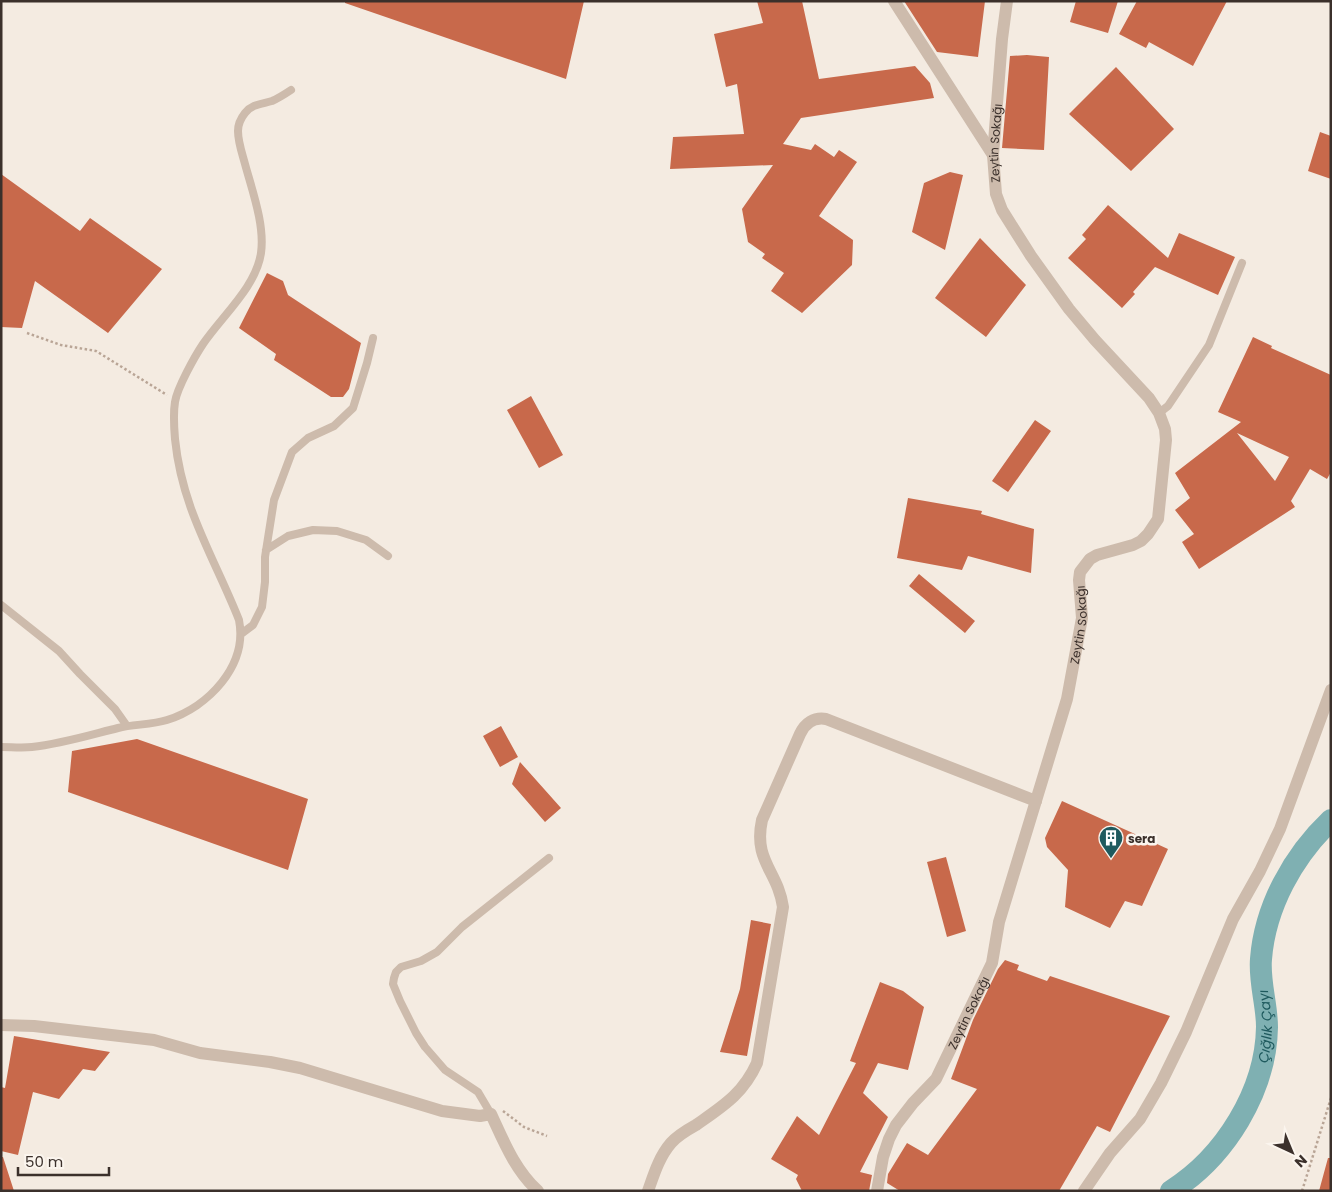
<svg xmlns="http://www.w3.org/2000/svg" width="1332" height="1192" font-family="Poppins,sans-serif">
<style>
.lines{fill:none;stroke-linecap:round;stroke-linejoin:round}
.river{stroke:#7fb0b2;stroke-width:22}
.building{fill:#c8694b;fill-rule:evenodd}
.path{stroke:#b9a596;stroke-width:2.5;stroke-dasharray:2.5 2.5;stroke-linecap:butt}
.lane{stroke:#cdbbac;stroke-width:8}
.street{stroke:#cdbbac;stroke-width:12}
.labels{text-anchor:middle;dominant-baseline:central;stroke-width:5;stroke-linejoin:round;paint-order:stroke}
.street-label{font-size:12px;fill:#3b302b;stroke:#fbf5ee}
.poi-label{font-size:12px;font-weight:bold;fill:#3b302b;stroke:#fbf5ee;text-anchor:start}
.water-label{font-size:14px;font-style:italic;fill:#1f5a5e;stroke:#fbf5ee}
</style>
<rect width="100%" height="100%" fill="#f4ebe1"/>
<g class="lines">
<path class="river" id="s1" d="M 1171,1191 C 1225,1157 1266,1091 1267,1027 C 1267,1004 1259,982 1261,959 C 1265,907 1293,856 1331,820"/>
</g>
<path class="building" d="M 345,1 L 584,1 L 566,79 L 345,3 Z
M 757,1 L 802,1 L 819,79 L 915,66 L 930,83 L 934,98 L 801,118 L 783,144 L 811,150 L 815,144 L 834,157 L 839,150 L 857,162 L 819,216 L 853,240 L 852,265 L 802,313 L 771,291 L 784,273 L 762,258 L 765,254 L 748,242 L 742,209 L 773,165 L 670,169 L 673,137 L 744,134 L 737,84 L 726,87 L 714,34 L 763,23 Z
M 904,1 L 985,1 L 978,57 L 937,52 Z
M 1076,1 L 1118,1 L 1108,33 L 1070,22 Z
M 1137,1 L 1227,1 L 1193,66 L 1149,42 L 1146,48 L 1119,34 Z
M 1027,55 L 1049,57 L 1044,150 L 1002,148 L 1010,56 Z
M 1116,67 L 1174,129 L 1131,171 L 1069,114 Z
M 1320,132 L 1331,136 L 1331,179 L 1308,171 Z
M 950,172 L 963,175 L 945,250 L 912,232 L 924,183 Z
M 1,174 L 80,231 L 90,218 L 162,269 L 108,333 L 35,281 L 22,328 L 1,327 Z
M 1108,205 L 1168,258 L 1179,233 L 1235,257 L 1218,295 L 1155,267 L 1133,292 L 1135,294 L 1122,308 L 1068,258 L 1086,239 L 1082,235 Z
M 980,238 L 1026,285 L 986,337 L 935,298 Z
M 267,273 L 283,281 L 288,295 L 361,343 L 349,389 L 343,397 L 331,397 L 274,360 L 276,354 L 239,328 Z
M 1253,337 L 1272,346 L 1271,348 L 1331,375 L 1331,472 L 1327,479 L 1310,469 L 1291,501 L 1295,507 L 1199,569 L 1182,542 L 1194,534 L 1175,510 L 1190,498 L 1175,473 L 1241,422 L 1218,412 ZM 1237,433 L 1289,457 L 1275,481 Z
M 531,396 L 563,455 L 539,468 L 507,410 Z
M 1035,420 L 1051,431 L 1008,492 L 992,481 Z
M 908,498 L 982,511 L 981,514 L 1034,529 L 1031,573 L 968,556 L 962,570 L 897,558 Z
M 919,574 L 975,621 L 965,633 L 909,586 Z
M 501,726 L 518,757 L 500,767 L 483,736 Z
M 137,739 L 308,799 L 288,870 L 68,792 L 72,751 Z
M 520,762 L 561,808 L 545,822 L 512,784 Z
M 1062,801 L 1168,849 L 1142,906 L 1125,901 L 1110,928 L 1065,907 L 1068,870 L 1047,847 L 1045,838 Z
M 946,857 L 966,931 L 947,937 L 927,862 Z
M 751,920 L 771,924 L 747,1056 L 720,1052 L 740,989 Z
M 1005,960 L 1019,965 L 1017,970 L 1047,981 L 1050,976 L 1170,1016 L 1110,1132 L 1097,1126 L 1059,1191 L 900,1191 L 887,1183 L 888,1174 L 907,1143 L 928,1155 L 977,1089 L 951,1079 L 973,1020 L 998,969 Z
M 880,982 L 903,991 L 924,1007 L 908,1070 L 878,1063 L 863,1093 L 888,1117 L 860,1172 L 872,1175 L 869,1191 L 802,1191 L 796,1179 L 798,1175 L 771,1159 L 797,1116 L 819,1135 L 856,1063 L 850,1061 Z
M 14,1036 L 110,1052 L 95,1071 L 83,1069 L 59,1099 L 33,1092 L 18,1155 L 1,1151 L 1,1087 L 5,1088 Z
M 1,1157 L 3,1157 L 14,1191 L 1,1191 Z
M 1328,1158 L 1331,1158 L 1331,1191 L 1319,1191 Z"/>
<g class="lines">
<path class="path" d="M 27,333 L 61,345 L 96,351 L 167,395
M 503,1111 L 524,1127 L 547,1136
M 1302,1191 L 1331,1098"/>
<path class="lane" d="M 1159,413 L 1168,406 L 1209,345 L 1242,263
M 266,550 L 288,536 L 313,530 L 337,531 L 366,540 L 388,556
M 1,605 L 59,651 L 80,674 L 115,709 L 127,726
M 241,634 L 253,625 L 262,607 L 265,582 L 265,557 L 274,500 L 292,452 L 308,438 L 334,426 L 353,408 L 367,363 L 373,338
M 1,747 C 11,747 22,748 32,747 C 61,744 90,735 118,728 C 134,724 151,725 167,720 C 208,707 248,666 239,620 C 214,557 182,509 175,439 C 174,427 173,414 175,402 C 177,388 195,356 203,344 C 222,316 256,287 261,253 C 265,225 252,190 245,164 C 242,153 238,142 238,131 C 238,125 241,118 245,113 C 252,104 262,104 272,101 C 279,98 285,94 291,90
M 491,1114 L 478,1092 L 445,1070 L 425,1047 L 416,1033 L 400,1001 L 393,984 L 394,978 L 396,972 L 401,967 L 421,961 L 437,952 L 462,927 L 549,858"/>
<g class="street">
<path d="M 894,1 L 993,155"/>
<path d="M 1,1025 L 34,1026 L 154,1040 L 200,1053 L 270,1062 L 300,1068 L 442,1111 L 480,1116 L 491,1114 C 504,1142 515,1170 538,1191"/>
<path d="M 648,1191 C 654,1174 659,1157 671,1143 C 678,1135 687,1130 696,1125 C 723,1106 743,1094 757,1063 L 783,907 C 778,871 753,861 762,820 L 800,734 C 805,723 814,717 826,719 L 1036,801"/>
<path id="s2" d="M 877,1191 L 883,1157 L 889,1139 L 896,1125 L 913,1103 L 936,1079 L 992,963 L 999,922 L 1067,699 L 1082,618 L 1079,580 L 1080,572 L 1090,559 L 1097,555 L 1133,545 L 1141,541 L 1148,534 L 1158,519 L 1166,440 L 1165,429 L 1159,413 L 1149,398 L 1095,340 L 1069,309 L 1031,256 L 1002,210 L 996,194 L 993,155 L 1002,39 L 1007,1"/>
<path d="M 1084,1191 L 1110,1153 L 1140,1119 L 1161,1083 L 1186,1032 L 1233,919 L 1260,871 L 1280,829 L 1331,690"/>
</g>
</g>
<defs>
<symbol id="building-pin" viewBox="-11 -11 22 30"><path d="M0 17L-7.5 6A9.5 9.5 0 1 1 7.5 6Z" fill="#1f5a5e" stroke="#fbf5ee"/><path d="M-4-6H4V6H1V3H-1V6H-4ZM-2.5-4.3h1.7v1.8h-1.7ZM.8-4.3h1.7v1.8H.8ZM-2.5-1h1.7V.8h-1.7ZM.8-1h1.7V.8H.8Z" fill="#fff"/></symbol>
</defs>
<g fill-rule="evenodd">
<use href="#building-pin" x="1097" y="824" width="28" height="38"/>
</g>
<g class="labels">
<g class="street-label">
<text stroke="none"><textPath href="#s2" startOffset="1194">Zeytin Sokağı</textPath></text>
<text stroke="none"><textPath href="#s2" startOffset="609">Zeytin Sokağı</textPath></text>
<text stroke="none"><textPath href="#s2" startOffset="204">Zeytin Sokağı</textPath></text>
</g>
<g class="poi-label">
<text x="1128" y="838">sera</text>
</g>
<g class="water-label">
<text stroke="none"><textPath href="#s1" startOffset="198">Çığlık Çayı</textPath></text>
</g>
</g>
<rect width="1332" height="1192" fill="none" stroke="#3b302b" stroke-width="5"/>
<g transform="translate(1292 1152) rotate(136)" stroke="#fbf5ee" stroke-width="4" paint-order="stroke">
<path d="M0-4L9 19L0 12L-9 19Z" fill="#3b302b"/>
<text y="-8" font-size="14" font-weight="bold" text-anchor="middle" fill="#3b302b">N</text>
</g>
<path d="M18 1167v8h91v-8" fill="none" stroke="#3b302b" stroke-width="2.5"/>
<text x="25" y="1167" font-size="15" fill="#3b302b" stroke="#fbf5ee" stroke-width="4" paint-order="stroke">50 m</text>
</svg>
